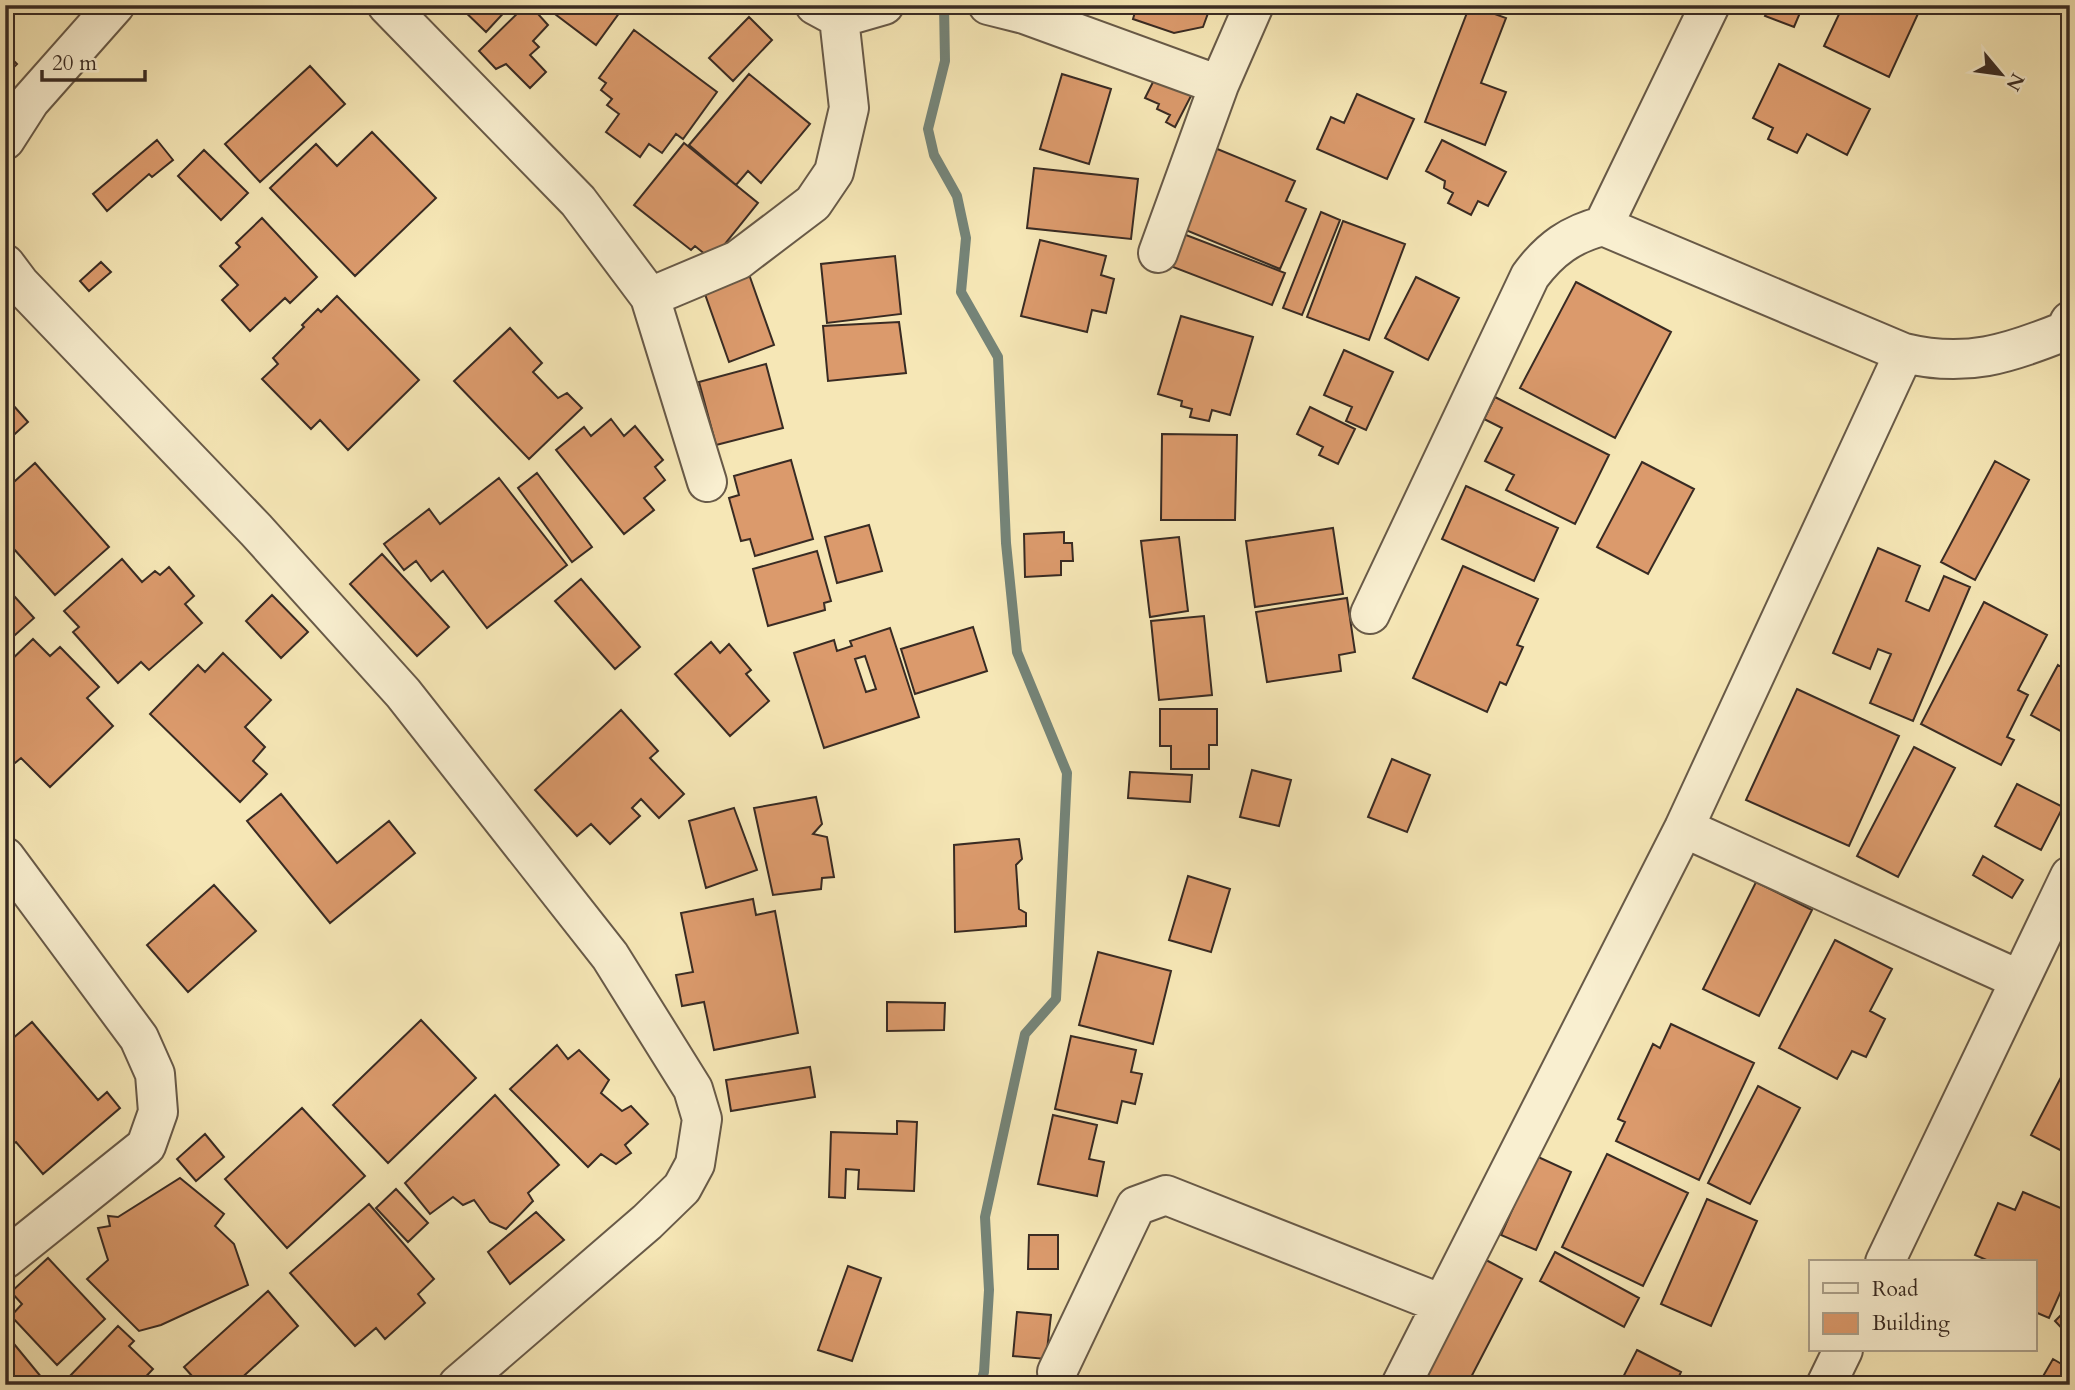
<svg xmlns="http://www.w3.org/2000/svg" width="2075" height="1390" font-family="Cardo,serif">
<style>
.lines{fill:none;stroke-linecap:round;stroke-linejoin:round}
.stream{stroke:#758478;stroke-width:10}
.building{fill:#db9a6c;stroke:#392b23;stroke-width:2;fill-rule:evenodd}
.minor-casing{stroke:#685a48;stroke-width:42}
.minor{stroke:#f9efd0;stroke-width:38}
</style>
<rect width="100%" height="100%" fill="#f6e7b6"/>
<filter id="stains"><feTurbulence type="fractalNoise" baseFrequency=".00286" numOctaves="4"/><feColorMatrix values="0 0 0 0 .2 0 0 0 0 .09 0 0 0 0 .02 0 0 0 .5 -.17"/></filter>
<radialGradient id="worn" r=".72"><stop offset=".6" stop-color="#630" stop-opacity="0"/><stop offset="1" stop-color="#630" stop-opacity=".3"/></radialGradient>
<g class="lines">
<path class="stream" d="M 944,5 L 945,61 L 928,129 L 934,155 L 957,196 L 966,238 L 961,292 L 998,357 L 1006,543 L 1017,652 L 1067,773 L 1056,999 L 1025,1034 L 985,1217 L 989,1290 L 984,1372 L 980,1385"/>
</g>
<path class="building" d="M 458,5 L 511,5 L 486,32 Z
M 526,5 L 530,5 L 548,25 L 533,41 L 539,47 L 530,55 L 546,72 L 530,88 L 506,64 L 496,69 L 479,51 Z
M 543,5 L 625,5 L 596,45 Z
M 1137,5 L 1211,5 L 1203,27 L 1174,33 L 1133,19 Z
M 1470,5 L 1506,18 L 1481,83 L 1506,92 L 1485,145 L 1425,122 Z
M 1770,5 L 1817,5 L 1814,13 L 1802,8 L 1794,27 L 1765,16 Z
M 1831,5 L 1922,5 L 1889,77 L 1824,46 L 1841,10 Z
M 749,17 L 772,40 L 733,81 L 709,58 Z
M 634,30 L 717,92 L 683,139 L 676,134 L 662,153 L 649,144 L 640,157 L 606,132 L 619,114 L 607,105 L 612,99 L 601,90 L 606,83 L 599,78 Z
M 5,52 L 17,64 L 5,76 Z
M 1779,64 L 1870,109 L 1847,155 L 1807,134 L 1797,153 L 1768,139 L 1773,128 L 1753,118 Z
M 310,66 L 345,104 L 260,182 L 225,144 Z
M 749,74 L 810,124 L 761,183 L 748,171 L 736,185 L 689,145 Z
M 1062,74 L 1111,89 L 1089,164 L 1040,149 Z
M 1156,76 L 1192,94 L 1175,127 L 1166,122 L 1170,115 L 1157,109 L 1159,104 L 1145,98 Z
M 1357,94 L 1414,119 L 1387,179 L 1317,149 L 1331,117 L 1344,123 Z
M 372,132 L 436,198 L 355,276 L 270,188 L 316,144 L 337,166 Z
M 157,140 L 173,160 L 152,177 L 149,174 L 107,211 L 93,194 Z
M 1442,140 L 1506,172 L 1488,206 L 1478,201 L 1471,215 L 1448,203 L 1453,193 L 1444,188 L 1445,181 L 1426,171 Z
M 684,143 L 758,203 L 712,260 L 695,246 L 691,250 L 634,205 Z
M 1210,146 L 1295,181 L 1286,201 L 1306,209 L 1280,269 L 1176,226 Z
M 204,150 L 248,193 L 221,220 L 178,176 Z
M 1034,168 L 1138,179 L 1131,239 L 1027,228 Z
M 1321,212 L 1340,220 L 1302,315 L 1283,308 Z
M 262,218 L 317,277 L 290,303 L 285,298 L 250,331 L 222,300 L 238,285 L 220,266 L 240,247 L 236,243 Z
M 1343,221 L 1405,244 L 1369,340 L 1307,317 Z
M 1173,230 L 1285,273 L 1272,305 L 1160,262 Z
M 1040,240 L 1106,256 L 1101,275 L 1114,279 L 1106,313 L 1092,310 L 1087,332 L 1021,316 Z
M 895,256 L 901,314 L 827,323 L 821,264 Z
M 101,262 L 111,272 L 89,291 L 80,281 Z
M 745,263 L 774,345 L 729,362 L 700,280 Z
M 1416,277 L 1459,298 L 1428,360 L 1385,338 Z
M 1576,282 L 1671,332 L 1615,438 L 1520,388 Z
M 337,296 L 419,380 L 348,450 L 320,420 L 311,429 L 262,379 L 278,364 L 273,358 L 304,327 L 302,325 L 318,309 L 321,312 Z
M 1181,316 L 1253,337 L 1230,415 L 1212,410 L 1209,421 L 1190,417 L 1192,409 L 1181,406 L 1182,401 L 1158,394 Z
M 899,322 L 906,373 L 828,381 L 823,326 Z
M 510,328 L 542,363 L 533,372 L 558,398 L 567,393 L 582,408 L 529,459 L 454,381 Z
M 1344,350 L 1393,372 L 1366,430 L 1346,421 L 1352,407 L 1324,395 Z
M 766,364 L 783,428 L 716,445 L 699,382 Z
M 5,396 L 28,422 L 5,443 Z
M 1495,397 L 1609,455 L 1575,524 L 1506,490 L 1514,475 L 1485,461 L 1502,428 L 1484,419 Z
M 1310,407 L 1355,429 L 1338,464 L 1319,455 L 1323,447 L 1297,434 Z
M 611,419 L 624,436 L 635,426 L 663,460 L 655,467 L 665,480 L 644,498 L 654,510 L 624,534 L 556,450 L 584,427 L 591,436 Z
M 1162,434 L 1237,435 L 1235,520 L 1161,520 Z
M 791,460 L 813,539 L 755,556 L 750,539 L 741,541 L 729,498 L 739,495 L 734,476 Z
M 1995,461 L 2029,480 L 1975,580 L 1941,562 Z
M 1642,462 L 1694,489 L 1648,574 L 1597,547 Z
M 35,463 L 109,547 L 55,595 L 5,539 L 5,490 Z
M 537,473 L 592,547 L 572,562 L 518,488 Z
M 499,478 L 567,565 L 487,628 L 443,571 L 431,581 L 416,561 L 404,570 L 384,544 L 429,509 L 440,524 Z
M 1466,486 L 1558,528 L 1534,581 L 1442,539 Z
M 869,525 L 882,571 L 837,583 L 825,537 Z
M 1333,528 L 1343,594 L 1255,607 L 1246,541 Z
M 1064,532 L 1064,543 L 1072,543 L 1073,561 L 1061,561 L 1061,575 L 1025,577 L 1024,534 Z
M 1179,537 L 1188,611 L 1150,617 L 1141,541 Z
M 1878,548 L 1920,566 L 1906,601 L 1929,611 L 1944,576 L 1970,587 L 1913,721 L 1870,703 L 1891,654 L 1878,649 L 1870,669 L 1833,653 Z
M 817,551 L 831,601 L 824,603 L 825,610 L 768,626 L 753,569 Z
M 382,554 L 449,627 L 417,656 L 350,584 Z
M 122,559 L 142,582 L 155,571 L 160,575 L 169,567 L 194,596 L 185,604 L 202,623 L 149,670 L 141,662 L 118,683 L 73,632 L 79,627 L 64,611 Z
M 1463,566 L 1538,599 L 1517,645 L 1523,647 L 1506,685 L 1500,682 L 1487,712 L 1413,678 Z
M 581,579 L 640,647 L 615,669 L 555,601 Z
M 5,586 L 34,618 L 5,644 Z
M 272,595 L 308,632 L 281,658 L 246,621 Z
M 1347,598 L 1355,652 L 1339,655 L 1341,671 L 1267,682 L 1256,612 Z
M 1984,602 L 2047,635 L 2018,690 L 2028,695 L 2007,737 L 2014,740 L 2001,765 L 1921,724 Z
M 1204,616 L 1212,695 L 1159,700 L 1151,621 Z
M 973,627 L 987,671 L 915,694 L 901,649 Z
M 890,628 L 919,717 L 824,748 L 794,653 L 834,640 L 837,651 L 852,646 L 850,641 ZM 865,656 L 876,689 L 866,692 L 855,659 Z
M 33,639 L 50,656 L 60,647 L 99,687 L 87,698 L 113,726 L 50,787 L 21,758 L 15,763 L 5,753 L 5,666 Z
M 711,642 L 720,653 L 729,644 L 751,670 L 746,674 L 769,701 L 730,736 L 675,674 Z
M 223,653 L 271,700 L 245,727 L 265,747 L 253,761 L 267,774 L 240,802 L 150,714 L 198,665 L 205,672 Z
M 2058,665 L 2070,672 L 2070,736 L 2031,715 Z
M 1797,689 L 1899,736 L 1849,846 L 1746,800 Z
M 1160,709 L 1217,709 L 1217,745 L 1209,745 L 1209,769 L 1171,769 L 1171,746 L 1160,746 Z
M 621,710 L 658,751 L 650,758 L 684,794 L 659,818 L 641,799 L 632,808 L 640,816 L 610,844 L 591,824 L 577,836 L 535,790 Z
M 1914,747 L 1955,768 L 1898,877 L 1857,856 Z
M 1392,759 L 1430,775 L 1407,832 L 1368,817 Z
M 1252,770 L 1291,780 L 1279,826 L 1240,817 Z
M 1130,772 L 1192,775 L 1190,802 L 1128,798 Z
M 2017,784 L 2063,807 L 2041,850 L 1995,826 Z
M 281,794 L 337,863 L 389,821 L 415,853 L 330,923 L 247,821 Z
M 816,797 L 822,824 L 813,834 L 827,837 L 834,877 L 822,878 L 821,889 L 773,895 L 754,808 Z
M 734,808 L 757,870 L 706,888 L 689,821 Z
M 1019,839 L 1022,859 L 1016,865 L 1019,909 L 1026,913 L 1026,926 L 955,932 L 954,845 Z
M 1983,856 L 2023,880 L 2012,898 L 1973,875 Z
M 1188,876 L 1230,889 L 1211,952 L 1169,940 Z
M 1756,882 L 1812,910 L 1759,1016 L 1703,989 Z
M 214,885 L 256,931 L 188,992 L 147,945 Z
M 753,899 L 756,915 L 775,911 L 798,1033 L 714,1050 L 704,1002 L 682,1006 L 676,975 L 693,972 L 681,913 Z
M 1835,940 L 1892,969 L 1870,1011 L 1885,1019 L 1866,1057 L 1852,1051 L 1837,1079 L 1779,1048 Z
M 1098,952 L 1171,971 L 1153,1044 L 1079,1025 Z
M 887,1002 L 945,1003 L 944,1030 L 887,1031 Z
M 421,1020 L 476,1078 L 388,1163 L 333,1105 Z
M 32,1022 L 98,1100 L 107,1092 L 120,1108 L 43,1174 L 16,1142 L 9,1147 L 5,1143 L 5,1045 Z
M 1671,1024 L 1754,1063 L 1699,1180 L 1616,1141 L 1625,1122 L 1618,1119 L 1653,1044 L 1660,1048 Z
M 1071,1036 L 1136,1050 L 1131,1072 L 1142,1074 L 1135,1104 L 1122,1101 L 1117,1123 L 1055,1109 Z
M 557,1045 L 568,1059 L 579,1050 L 609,1080 L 601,1093 L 622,1111 L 631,1106 L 648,1124 L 625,1145 L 631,1153 L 616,1164 L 601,1154 L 588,1167 L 510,1089 Z
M 2070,1060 L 2070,1155 L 2031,1135 Z
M 810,1067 L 815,1097 L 731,1111 L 726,1080 Z
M 1758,1086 L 1800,1108 L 1750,1204 L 1708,1183 Z
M 495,1095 L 559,1165 L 528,1193 L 533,1201 L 506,1229 L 490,1222 L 474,1200 L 463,1205 L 453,1197 L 430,1214 L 405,1183 Z
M 302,1108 L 365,1176 L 287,1248 L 225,1179 Z
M 1053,1115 L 1097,1125 L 1089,1159 L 1104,1162 L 1097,1196 L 1038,1184 Z
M 897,1121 L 917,1122 L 914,1191 L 858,1189 L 859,1170 L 846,1169 L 845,1198 L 829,1197 L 831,1132 L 897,1134 Z
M 205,1134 L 224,1157 L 196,1181 L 177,1159 Z
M 1607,1154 L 1688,1193 L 1643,1286 L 1562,1247 Z
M 1536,1156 L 1571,1172 L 1536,1250 L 1501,1235 Z
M 180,1178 L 224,1214 L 215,1226 L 234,1244 L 248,1285 L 161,1325 L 139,1331 L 87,1279 L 108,1260 L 98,1228 L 110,1226 L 108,1216 L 118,1217 Z
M 396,1189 L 428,1223 L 408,1242 L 376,1208 Z
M 2023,1192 L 2070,1212 L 2070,1271 L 2049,1318 L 2035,1312 L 2035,1262 L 1991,1262 L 1975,1255 L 1998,1203 L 2015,1210 Z
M 1707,1199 L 1757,1221 L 1711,1326 L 1661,1304 Z
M 369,1204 L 434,1279 L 418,1294 L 425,1303 L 385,1339 L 376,1328 L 355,1346 L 290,1273 Z
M 536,1212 L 564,1240 L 510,1284 L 488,1252 Z
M 1029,1235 L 1058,1235 L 1058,1269 L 1028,1269 Z
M 1555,1252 L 1639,1298 L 1624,1327 L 1540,1281 Z
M 48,1258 L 105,1319 L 57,1365 L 11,1316 L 22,1304 L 11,1292 Z
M 1486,1260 L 1522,1279 L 1467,1385 L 1445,1385 L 1426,1375 Z
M 848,1266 L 881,1278 L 852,1361 L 818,1350 Z
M 268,1291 L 298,1326 L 234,1385 L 200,1385 L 184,1367 Z
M 2070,1306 L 2070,1337 L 2055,1321 Z
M 1017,1312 L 1051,1315 L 1046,1359 L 1013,1356 Z
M 118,1326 L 134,1341 L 129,1346 L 153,1369 L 138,1385 L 75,1385 L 68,1378 Z
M 5,1333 L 42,1378 L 35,1385 L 5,1385 Z
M 1637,1350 L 1681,1372 L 1675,1385 L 1619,1385 Z
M 2053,1359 L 2070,1369 L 2070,1385 L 2038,1385 Z"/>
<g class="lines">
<defs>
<path id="minor" d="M 387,5 L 578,201 L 650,297 L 707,482
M 815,5 L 839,18 L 884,5
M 988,5 L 1024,14 L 1219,85
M 5,140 L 30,101 L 115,5
M 1603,226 L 1710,5
M 1158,253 L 1219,85 L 1254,5
M 5,264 L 20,284 L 256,530 L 403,693 L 610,956 L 693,1089 L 702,1119 L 695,1164 L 682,1188 L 647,1222 L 458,1385
M 650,297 L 738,260 L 813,203 L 834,172 L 849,108 L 839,18
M 1370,614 L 1530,276 C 1550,249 1571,234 1603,226 L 1904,353 C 1966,368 2008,354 2065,331 L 2070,321
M 1684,828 L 2020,980
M 5,857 L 139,1038 L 155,1074 L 158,1112 L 146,1146 L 5,1259
M 1885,1262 L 2070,876
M 1057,1372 L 1136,1206 L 1166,1195 L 1442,1304
M 1401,1385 L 1684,828 L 1904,353
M 1826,1385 L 1843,1350"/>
</defs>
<use href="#minor" class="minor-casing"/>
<use href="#minor" class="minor"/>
</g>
<rect width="2075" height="1390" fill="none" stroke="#f6e7b6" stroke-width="28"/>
<rect x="7" y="7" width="2061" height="1376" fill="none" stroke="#392b23" stroke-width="3.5"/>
<rect x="14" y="14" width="2047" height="1362" fill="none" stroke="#392b23" stroke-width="2"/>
<rect x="1809" y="1260" width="228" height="91" fill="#f9efd0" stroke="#aca18b" stroke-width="2"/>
<rect x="1823" y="1283" width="35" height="10" fill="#f9efd0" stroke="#aca18b" stroke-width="2"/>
<text x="1872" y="1296" font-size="21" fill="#392b23">Road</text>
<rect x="1823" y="1313" width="35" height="21" fill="#db9a6c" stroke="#aca18b" stroke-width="2"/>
<text x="1872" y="1330" font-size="21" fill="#392b23">Building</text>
<g transform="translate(2001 74) rotate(119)" stroke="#f9efd0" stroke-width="5" paint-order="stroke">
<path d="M0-5L12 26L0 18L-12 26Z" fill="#392b23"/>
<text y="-10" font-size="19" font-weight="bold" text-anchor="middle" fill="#392b23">N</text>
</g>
<path d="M42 70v10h103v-10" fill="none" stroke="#392b23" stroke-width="3.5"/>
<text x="52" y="70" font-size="21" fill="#392b23" stroke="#f9efd0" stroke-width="5" paint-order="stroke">20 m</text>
<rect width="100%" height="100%" filter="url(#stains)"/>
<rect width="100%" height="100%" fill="url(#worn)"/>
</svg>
